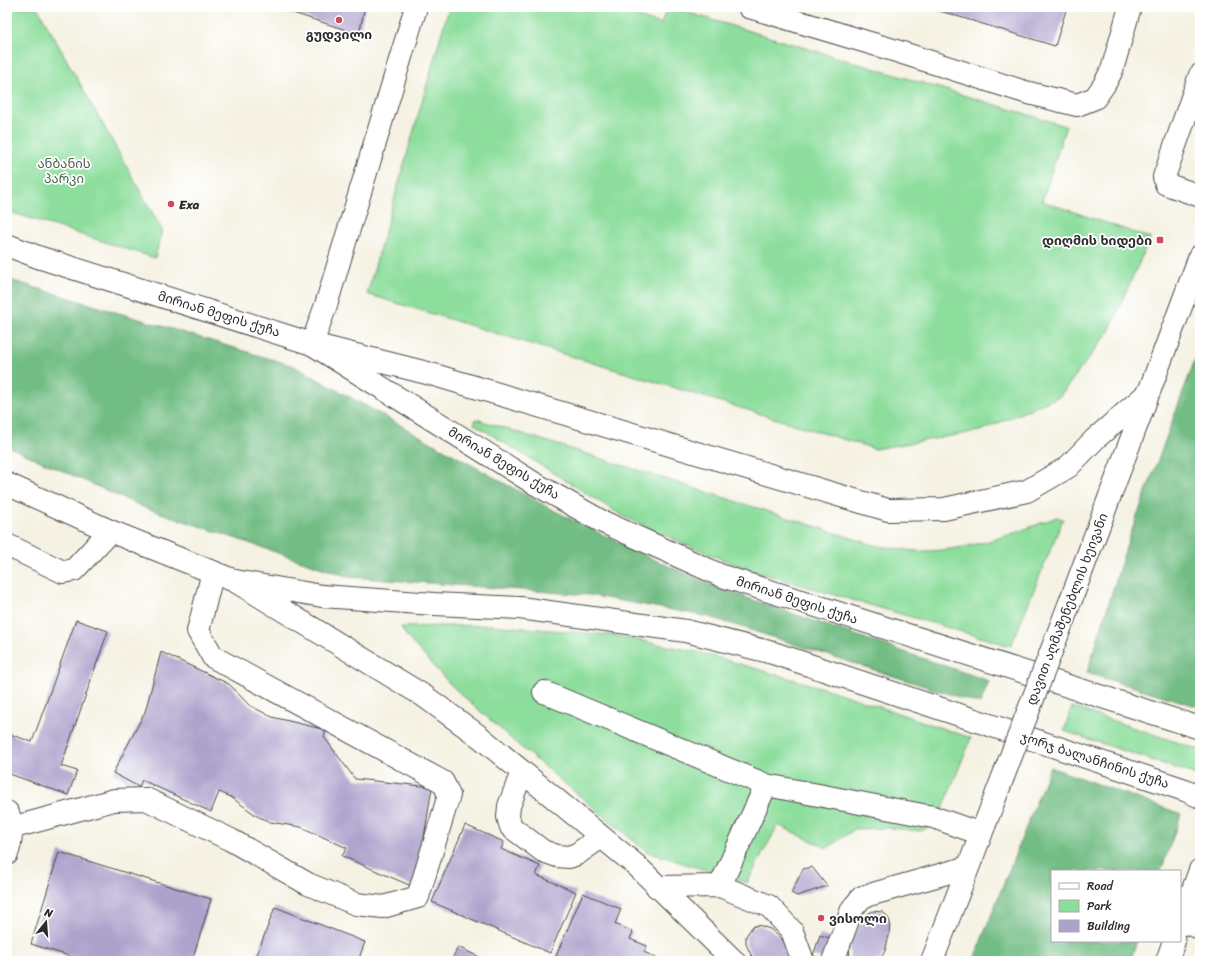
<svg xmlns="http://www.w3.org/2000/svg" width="1207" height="968" font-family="Sriracha,'Noto Sans Georgian',sans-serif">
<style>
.green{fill:#8dde9d;stroke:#5c8464}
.forest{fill:#72bd84;stroke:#4e7458}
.building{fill:#ada2cc}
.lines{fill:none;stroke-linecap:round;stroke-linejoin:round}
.minor-casing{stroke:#494947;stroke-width:24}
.major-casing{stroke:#494947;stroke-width:24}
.highway-casing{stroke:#494947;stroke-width:24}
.minor{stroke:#fff;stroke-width:22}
.major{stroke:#fff;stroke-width:22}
.highway{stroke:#fff;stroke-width:22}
.highway-bridge-casing{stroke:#494947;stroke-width:24;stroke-linecap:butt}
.highway-bridge{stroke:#fff;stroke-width:22}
.poi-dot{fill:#d1495b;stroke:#fff;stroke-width:1.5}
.labels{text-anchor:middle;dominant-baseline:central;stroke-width:3.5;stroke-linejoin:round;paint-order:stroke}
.poi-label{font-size:13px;font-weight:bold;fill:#2b2b2b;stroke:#fff;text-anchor:start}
.park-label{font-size:13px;fill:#48614d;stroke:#fff}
.street-label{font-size:13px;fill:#2b2b2b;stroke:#fff}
</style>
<rect width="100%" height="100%" fill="#fff"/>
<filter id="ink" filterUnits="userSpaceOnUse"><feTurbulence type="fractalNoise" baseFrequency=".025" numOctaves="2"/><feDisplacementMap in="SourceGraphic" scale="8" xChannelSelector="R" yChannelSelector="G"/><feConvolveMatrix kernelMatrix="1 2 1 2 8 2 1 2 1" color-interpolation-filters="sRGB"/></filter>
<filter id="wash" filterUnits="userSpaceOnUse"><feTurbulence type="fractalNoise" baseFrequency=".012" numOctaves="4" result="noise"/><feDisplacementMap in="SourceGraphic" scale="16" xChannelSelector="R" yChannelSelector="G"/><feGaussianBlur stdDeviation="0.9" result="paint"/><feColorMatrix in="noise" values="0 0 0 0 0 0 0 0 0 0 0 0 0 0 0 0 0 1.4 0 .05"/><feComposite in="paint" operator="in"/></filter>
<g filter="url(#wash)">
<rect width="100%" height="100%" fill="#f5f2e3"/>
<path class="green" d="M 7,7 L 37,7 L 162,230 L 155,258 L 7,211 Z
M 449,7 L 605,7 L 661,24 L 667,7 L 669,7 L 1066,126 L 1042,201 L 1150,238 L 1108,333 L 1060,396 L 980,431 L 875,449 L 367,294 Z
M 476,419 L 877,546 C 893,547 910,552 926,551 C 972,550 1015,533 1057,517 L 1063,519 L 1011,646 L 749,570 L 687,545 L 626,518 L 474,424 Z
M 489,625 L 612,635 L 698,652 L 830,690 L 971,738 L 937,823 L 921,831 L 889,828 L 855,829 L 827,848 L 778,825 L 747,883 L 647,852 L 516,743 L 452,686 L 407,637 L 401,627 Z
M 1072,707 L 1200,750 L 1200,776 L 1064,731 Z"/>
<path class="forest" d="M 7,279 L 294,366 L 549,508 L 641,554 L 721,589 L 989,681 L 980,704 L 710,617 L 589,595 L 349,577 L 143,507 L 7,446 Z
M 1200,346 L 1200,707 L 1087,673 L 1128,541 Z
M 1050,767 L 1181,814 L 1161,871 L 1052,871 L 1052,941 L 1137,941 L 1130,961 L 973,961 Z"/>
<g id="blocks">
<path class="building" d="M 274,7 L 365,7 L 359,34 Z
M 927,7 L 1067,7 L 1055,46 Z
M 76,620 L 108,631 L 61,766 L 77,771 L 68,795 L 7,773 L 7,733 L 32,742 Z
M 161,652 L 229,684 L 249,705 L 272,717 L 326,730 L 324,737 L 355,779 L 432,787 L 416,888 L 342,856 L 347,848 L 301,827 L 270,822 L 257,816 L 231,797 L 219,792 L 211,812 L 142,780 L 139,787 L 113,773 L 145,712 Z
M 465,825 L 504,842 L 501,849 L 540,866 L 536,875 L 576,892 L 550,953 L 432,902 Z
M 59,852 L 211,899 L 192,961 L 85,961 L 31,944 Z
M 812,867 L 827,886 L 797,896 L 791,893 L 803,869 Z
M 583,893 L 621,909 L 615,924 L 633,932 L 630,939 L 647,946 L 644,952 L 661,960 L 661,961 L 567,961 L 556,956 Z
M 275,907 L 365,942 L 358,961 L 258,961 L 255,960 Z
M 872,911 L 883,912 L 887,916 L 890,922 L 889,935 L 885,951 L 879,961 L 850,961 L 849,943 L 855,929 L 865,916 Z
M 758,925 L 770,929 L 781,938 L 787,945 L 794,961 L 754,961 L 746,944 L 746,936 L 752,927 Z
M 820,935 L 832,939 L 825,959 L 813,956 Z
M 458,947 L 488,961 L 451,961 Z"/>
</g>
</g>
<g filter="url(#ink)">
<use href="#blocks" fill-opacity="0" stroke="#494947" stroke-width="1"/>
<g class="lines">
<defs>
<path id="minor" d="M 749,7 L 890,49 L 1025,92 L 1077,105 L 1095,98 L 1104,85 L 1112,70 L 1130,7
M 1200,75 L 1164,177 L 1166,184 L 1200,196
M 312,344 L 326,305 L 416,7
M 7,545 L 63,572 L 74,570 L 110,531
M 544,692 L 766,785 L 933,817 L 981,834
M 522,772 L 509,806 L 508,817 L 511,827 L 543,851 L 557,856 L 569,857 L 577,854 L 601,837
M 7,812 C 14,822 11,843 7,854
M 11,828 L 114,800 L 146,799 L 231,840 L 308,884 L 356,904 L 383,907 L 418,897 L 449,795 L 443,782 L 213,657 L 198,631 L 213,572
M 720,886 L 766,785
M 657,887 L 720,886 L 769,906 L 792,931 L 803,961
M 1181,921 L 1200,928
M 833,961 L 852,909 L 862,897 L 968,867"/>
<path id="major" d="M 7,245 L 38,257 L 312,344 L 532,482 L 601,521 L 722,576 L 1200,728
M 7,484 L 110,531 L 235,581 L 322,596 L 434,604 L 520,608 L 686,631 L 773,653 L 1185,790 L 1200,797"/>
<path id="highway" d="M 312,344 L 431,374 L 888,510 L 944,509 L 1027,491 L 1068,467 L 1095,439 L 1149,392
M 235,581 L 424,696 L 480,737 L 637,866 L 734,961
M 1072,597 L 1200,256
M 1180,925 L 1200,870
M 932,961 L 985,824
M 1167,961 L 1174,941"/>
</defs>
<use href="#minor" class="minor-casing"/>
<use href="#major" class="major-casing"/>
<use href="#highway" class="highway-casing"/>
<use href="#minor" class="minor"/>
<use href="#major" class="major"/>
<use href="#highway" class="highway"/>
<defs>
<path id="highway-bridge" d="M 985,824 L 1072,597"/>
</defs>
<use href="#highway-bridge" class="highway-bridge-casing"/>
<use href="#highway-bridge" class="highway-bridge"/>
</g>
</g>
<g class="poi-dot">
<circle cx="339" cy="20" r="4"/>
<circle cx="171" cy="204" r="4"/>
<rect x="1156" y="236" width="8" height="8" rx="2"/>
<circle cx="821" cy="918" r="4"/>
</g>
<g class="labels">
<g class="poi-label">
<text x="339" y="34" text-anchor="middle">გუდვილი</text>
<text x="179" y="204">Exa</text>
<text x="1152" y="240" text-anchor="end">დიღმის ხიდები</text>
<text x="829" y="918">ვისოლი</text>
</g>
<g class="park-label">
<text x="64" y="163">ანბანის<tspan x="64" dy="15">პარკი</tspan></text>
</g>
<g class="street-label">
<text transform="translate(219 314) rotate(17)">მირიან მეფის ქუჩა</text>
<text transform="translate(504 463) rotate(31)">მირიან მეფის ქუჩა</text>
<text transform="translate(797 600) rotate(18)">მირიან მეფის ქუჩა</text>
<text transform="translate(1067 609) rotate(-69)">დავით აღმაშენებლის ხეივანი</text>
<text transform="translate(1095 760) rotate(18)">ჯორჯ ბალანჩინის ქუჩა</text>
</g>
</g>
<rect width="1207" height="968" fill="none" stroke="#fff" stroke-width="24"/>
<rect x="1051" y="870" width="130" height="72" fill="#ffffff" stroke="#aaaaaa"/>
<rect x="1059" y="883" width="20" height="6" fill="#ffffff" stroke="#aaaaaa"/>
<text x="1087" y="890" font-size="12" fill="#2b2b2b">Road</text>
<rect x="1059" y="900" width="20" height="12" fill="#8dde9d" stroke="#aaaaaa"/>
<text x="1087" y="910" font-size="12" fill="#2b2b2b">Park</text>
<rect x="1059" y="920" width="20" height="12" fill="#ada2cc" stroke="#aaaaaa"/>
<text x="1087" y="930" font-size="12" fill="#2b2b2b">Building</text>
<g transform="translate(46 922) rotate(17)" stroke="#ffffff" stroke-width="3" paint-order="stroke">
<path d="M0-3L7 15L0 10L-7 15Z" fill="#2b2b2b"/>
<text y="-6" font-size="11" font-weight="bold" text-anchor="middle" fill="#2b2b2b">N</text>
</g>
</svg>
